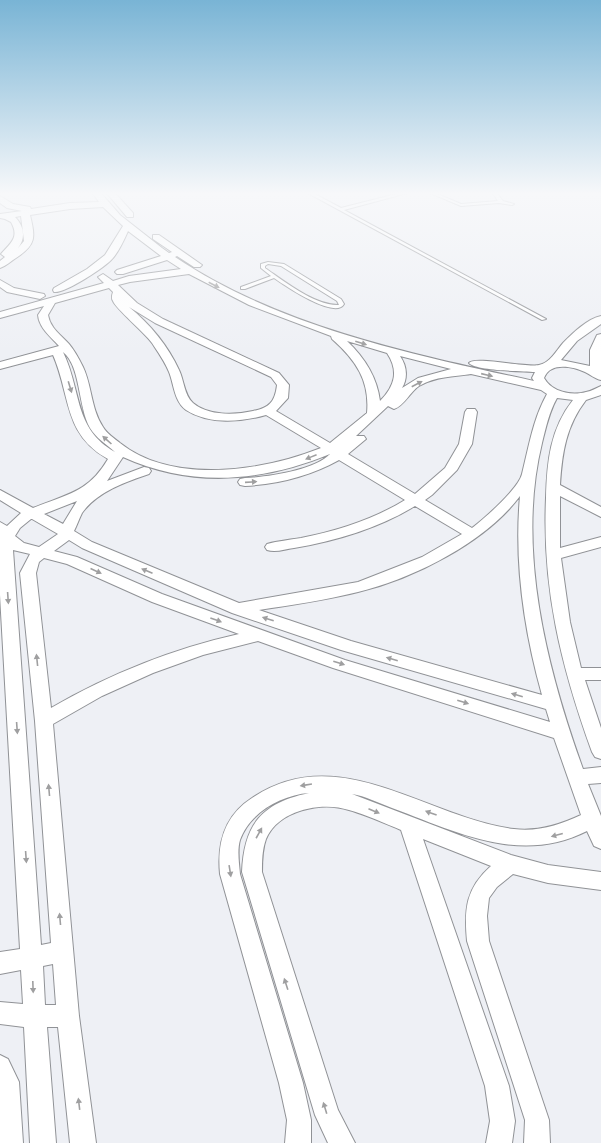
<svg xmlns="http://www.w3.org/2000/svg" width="601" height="1143" font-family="'Source Serif 4',serif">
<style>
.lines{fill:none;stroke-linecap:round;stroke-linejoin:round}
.lane-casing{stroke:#909296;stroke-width:2}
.street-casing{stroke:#909296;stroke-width:2}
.lane{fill:#fff;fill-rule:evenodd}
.street{fill:#fff;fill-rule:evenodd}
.oneway{fill:#9f9fa0}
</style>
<rect width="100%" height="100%" fill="#eef0f5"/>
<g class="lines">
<defs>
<path id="lane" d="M 306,192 L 311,192 L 341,208 L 404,192 L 411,192 L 344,210 L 546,319 L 542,320 Z
M 428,192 L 433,192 L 461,204 L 498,201 L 492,192 L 496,192 L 503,201 L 514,204 L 512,205 L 499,203 L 461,206 Z
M 268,262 L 284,264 L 341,299 L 344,304 C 335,320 284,285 274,278 L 245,289 L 241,289 L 241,287 L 271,276 L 261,268 L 261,264 ZM 268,264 L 281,266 L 337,301 L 339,305 C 315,306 284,281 265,268 L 265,266 Z"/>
<path id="street" d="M 92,192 L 100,192 L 120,215 L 162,248 L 169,253 L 172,252 L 153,239 L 153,235 L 159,235 L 202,265 L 200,267 L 194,267 L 177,256 L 175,257 C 279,327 414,355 534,381 L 532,378 L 535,372 C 522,371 476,371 469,363 C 475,356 527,368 539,365 C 550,363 556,351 563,343 C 573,333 587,319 601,316 L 601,324 L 577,341 L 561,360 L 590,366 L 590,350 L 597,335 L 601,334 L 601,380 C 595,379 590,374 585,372 C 572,366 550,362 544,378 C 552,392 571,396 586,392 C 592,391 596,388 601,386 L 601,395 L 586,400 C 566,426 562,453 560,485 L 601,507 L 601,517 L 560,496 L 560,548 L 601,537 L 601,547 L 561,558 L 570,622 L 581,668 L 601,668 L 601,680 L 585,680 L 601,728 L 601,759 L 595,757 L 592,752 C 561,666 542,589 546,498 C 547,462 550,429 573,400 L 557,398 C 549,412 546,427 542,443 C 516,549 547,669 583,769 L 601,767 L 601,783 L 588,784 L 601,816 L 601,849 L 594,846 L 587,831 C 520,865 457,832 392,808 C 379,803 365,796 352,794 L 511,855 L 548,865 L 601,872 L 601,890 L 548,883 L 513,874 L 497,887 L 489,898 L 487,916 L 489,941 L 549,1120 L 550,1143 L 524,1143 L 525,1120 L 467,941 C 464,909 466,888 491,866 L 423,839 L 509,1086 L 515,1121 L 512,1143 L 486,1143 L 490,1121 L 485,1086 L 401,830 C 384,823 367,815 349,810 C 322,801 278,810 266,839 C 262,850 262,861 262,872 L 338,1110 L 355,1143 L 328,1143 L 315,1115 L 242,872 C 244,824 262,803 309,793 C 282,795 250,812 240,840 C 237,850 239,863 240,874 L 303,1083 L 311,1120 L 311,1143 L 285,1143 L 287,1120 L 279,1083 L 220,874 C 217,843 224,816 252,798 C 339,739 426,818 514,829 C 538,832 560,825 581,815 L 554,738 L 333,668 L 258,641 L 203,655 L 153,673 L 102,696 L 53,724 L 79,1016 L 96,1143 L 70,1143 L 58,1027 L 47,1027 L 56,1143 L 30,1143 L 24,1027 L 0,1024 L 0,1002 L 23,1004 L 21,970 L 0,974 L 0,952 L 20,949 L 0,595 L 0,522 L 7,526 L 21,513 L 0,500 L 0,490 L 33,508 C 67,494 88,493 108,459 C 63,434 71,396 53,355 L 0,369 L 0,362 L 59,346 C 51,337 39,328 38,315 L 44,306 L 0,318 L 0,312 L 104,283 L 98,277 L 103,274 L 113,281 L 129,276 L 181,269 L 167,260 L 123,274 L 117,274 L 115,272 L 117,270 L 161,256 L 128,231 C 124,240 119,251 113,258 C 106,267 64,294 54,292 L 53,290 L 54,288 L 87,269 L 105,255 L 123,226 L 103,207 L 70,209 L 30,215 C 35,237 37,244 16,258 C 11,261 6,266 0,268 L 0,261 L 5,257 L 1,254 C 10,243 20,238 11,222 L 5,219 L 0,218 L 0,214 L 22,211 L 7,208 L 0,203 L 0,196 L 13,204 L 30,207 L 31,209 L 70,203 L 99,202 ZM 21,216 L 24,241 L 18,248 C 26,238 24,226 15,217 ZM 189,274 L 249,305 L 331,336 L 332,339 C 356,360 370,381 367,413 L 330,443 L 276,411 L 288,398 L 289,385 L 279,373 L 163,319 L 137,303 L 118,285 L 130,282 ZM 109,288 L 113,292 C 112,295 111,298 113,301 C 116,309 144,332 152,343 C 158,352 165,362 169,372 C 174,384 174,401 186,410 C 209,425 242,422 266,415 L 321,448 C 263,471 173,485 120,443 C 114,438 107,434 103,427 C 91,409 92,386 83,367 C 79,359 75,351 69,344 C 61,335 50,328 48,315 L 55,303 ZM 129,307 L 155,323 L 271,377 L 277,385 C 275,402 269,408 253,411 C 235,415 208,416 193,403 C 184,395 184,380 179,370 C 168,346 150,324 129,307 ZM 347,341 L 387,353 C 399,371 395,386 380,401 C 377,377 365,358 347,341 ZM 63,352 C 81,366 78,407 90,428 C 96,438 106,444 115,452 C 73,428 82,391 63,352 ZM 400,356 L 451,369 L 418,378 L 402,388 C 408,378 407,366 400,356 ZM 471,374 L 541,390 L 547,394 C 533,419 529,446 522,474 C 519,488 484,519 472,528 L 425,500 L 432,495 L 457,470 L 472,444 L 477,412 L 475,409 L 467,409 L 465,412 L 459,444 L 445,468 L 415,494 L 348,454 L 366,439 L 364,436 L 356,436 L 388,406 L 394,409 C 404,406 410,392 419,386 C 436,376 453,377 471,374 ZM 330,454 C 315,470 268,477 245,478 L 240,479 L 238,482 L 240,485 L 245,486 C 279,484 310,476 339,460 L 405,500 C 374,519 337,531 301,538 C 289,540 278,541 267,544 L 265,547 L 267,550 C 276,553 285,549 294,548 C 336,541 379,528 415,506 L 462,534 L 422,557 L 358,582 L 239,603 L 92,542 L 74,531 C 77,525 79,519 82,513 C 97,492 125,482 149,474 L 151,471 L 149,468 L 144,467 L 107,481 L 123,457 C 191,488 262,482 330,454 ZM 520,496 C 514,562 524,631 542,695 L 351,641 L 259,610 C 292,605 326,600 358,592 C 413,579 486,542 520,496 ZM 77,501 L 63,524 L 44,514 ZM 31,519 L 32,519 L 58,534 L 39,547 L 24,543 L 15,536 L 20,528 ZM 69,540 L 82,548 L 232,613 L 341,650 L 546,709 L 550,722 L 345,660 L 162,594 L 77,557 L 54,551 ZM 13,550 L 30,554 L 20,573 L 35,721 L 51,943 L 41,945 ZM 44,558 L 67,564 L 152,602 L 239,634 C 172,649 110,674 51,708 L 36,573 L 39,562 ZM 53,964 L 56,1005 L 45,1005 L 43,966 Z
M 106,192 L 114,192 L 133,213 L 133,217 L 127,217 Z
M 0,280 L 14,288 L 44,294 L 45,296 L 40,299 L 7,292 L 0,287 Z
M 0,1055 L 8,1059 L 19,1082 L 23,1143 L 0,1143 Z"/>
</defs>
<use href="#lane" class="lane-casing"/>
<use href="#street" class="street-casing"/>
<use href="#lane" class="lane"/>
<use href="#street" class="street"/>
</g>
<defs><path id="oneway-solid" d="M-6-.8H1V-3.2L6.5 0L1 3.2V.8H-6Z"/></defs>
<g class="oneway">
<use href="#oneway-solid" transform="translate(214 285) rotate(27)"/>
<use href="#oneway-solid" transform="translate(361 343) rotate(17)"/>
<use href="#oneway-solid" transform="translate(487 375) rotate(13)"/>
<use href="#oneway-solid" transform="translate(417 384) rotate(-28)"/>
<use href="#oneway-solid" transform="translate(70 387) rotate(73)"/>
<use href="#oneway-solid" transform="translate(107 440) rotate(-138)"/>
<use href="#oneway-solid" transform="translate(311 457) rotate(158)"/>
<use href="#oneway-solid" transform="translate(251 482) rotate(-4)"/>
<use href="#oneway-solid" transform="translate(96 571) rotate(24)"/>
<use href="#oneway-solid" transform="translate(147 571) rotate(-157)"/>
<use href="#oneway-solid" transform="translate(8 598) rotate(86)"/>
<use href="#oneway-solid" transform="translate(268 619) rotate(-162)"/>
<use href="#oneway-solid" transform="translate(216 620) rotate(20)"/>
<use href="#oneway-solid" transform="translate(392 659) rotate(-164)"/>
<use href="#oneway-solid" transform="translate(37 660) rotate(-96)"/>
<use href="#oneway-solid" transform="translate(339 663) rotate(18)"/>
<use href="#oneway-solid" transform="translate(517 695) rotate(-164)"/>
<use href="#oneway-solid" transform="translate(463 702) rotate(17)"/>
<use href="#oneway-solid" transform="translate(17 728) rotate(86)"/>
<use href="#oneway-solid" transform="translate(306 785) rotate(171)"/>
<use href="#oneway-solid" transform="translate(49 790) rotate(-95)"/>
<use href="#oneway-solid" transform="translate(374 811) rotate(23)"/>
<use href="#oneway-solid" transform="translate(431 813) rotate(-160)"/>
<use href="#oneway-solid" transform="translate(259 833) rotate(-61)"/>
<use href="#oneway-solid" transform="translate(557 835) rotate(165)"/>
<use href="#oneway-solid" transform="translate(26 857) rotate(86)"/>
<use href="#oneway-solid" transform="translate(230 871) rotate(81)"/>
<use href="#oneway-solid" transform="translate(60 919) rotate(-95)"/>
<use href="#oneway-solid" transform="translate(286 984) rotate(-108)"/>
<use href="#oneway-solid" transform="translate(33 987) rotate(88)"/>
<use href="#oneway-solid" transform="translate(79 1104) rotate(-97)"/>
<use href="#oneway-solid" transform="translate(325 1108) rotate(-107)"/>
</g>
<linearGradient id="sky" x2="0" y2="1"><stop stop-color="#79b4d5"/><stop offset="0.55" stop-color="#f7f8fa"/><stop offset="1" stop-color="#f7f8fa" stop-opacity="0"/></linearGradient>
<rect width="601" height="352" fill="url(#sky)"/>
</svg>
